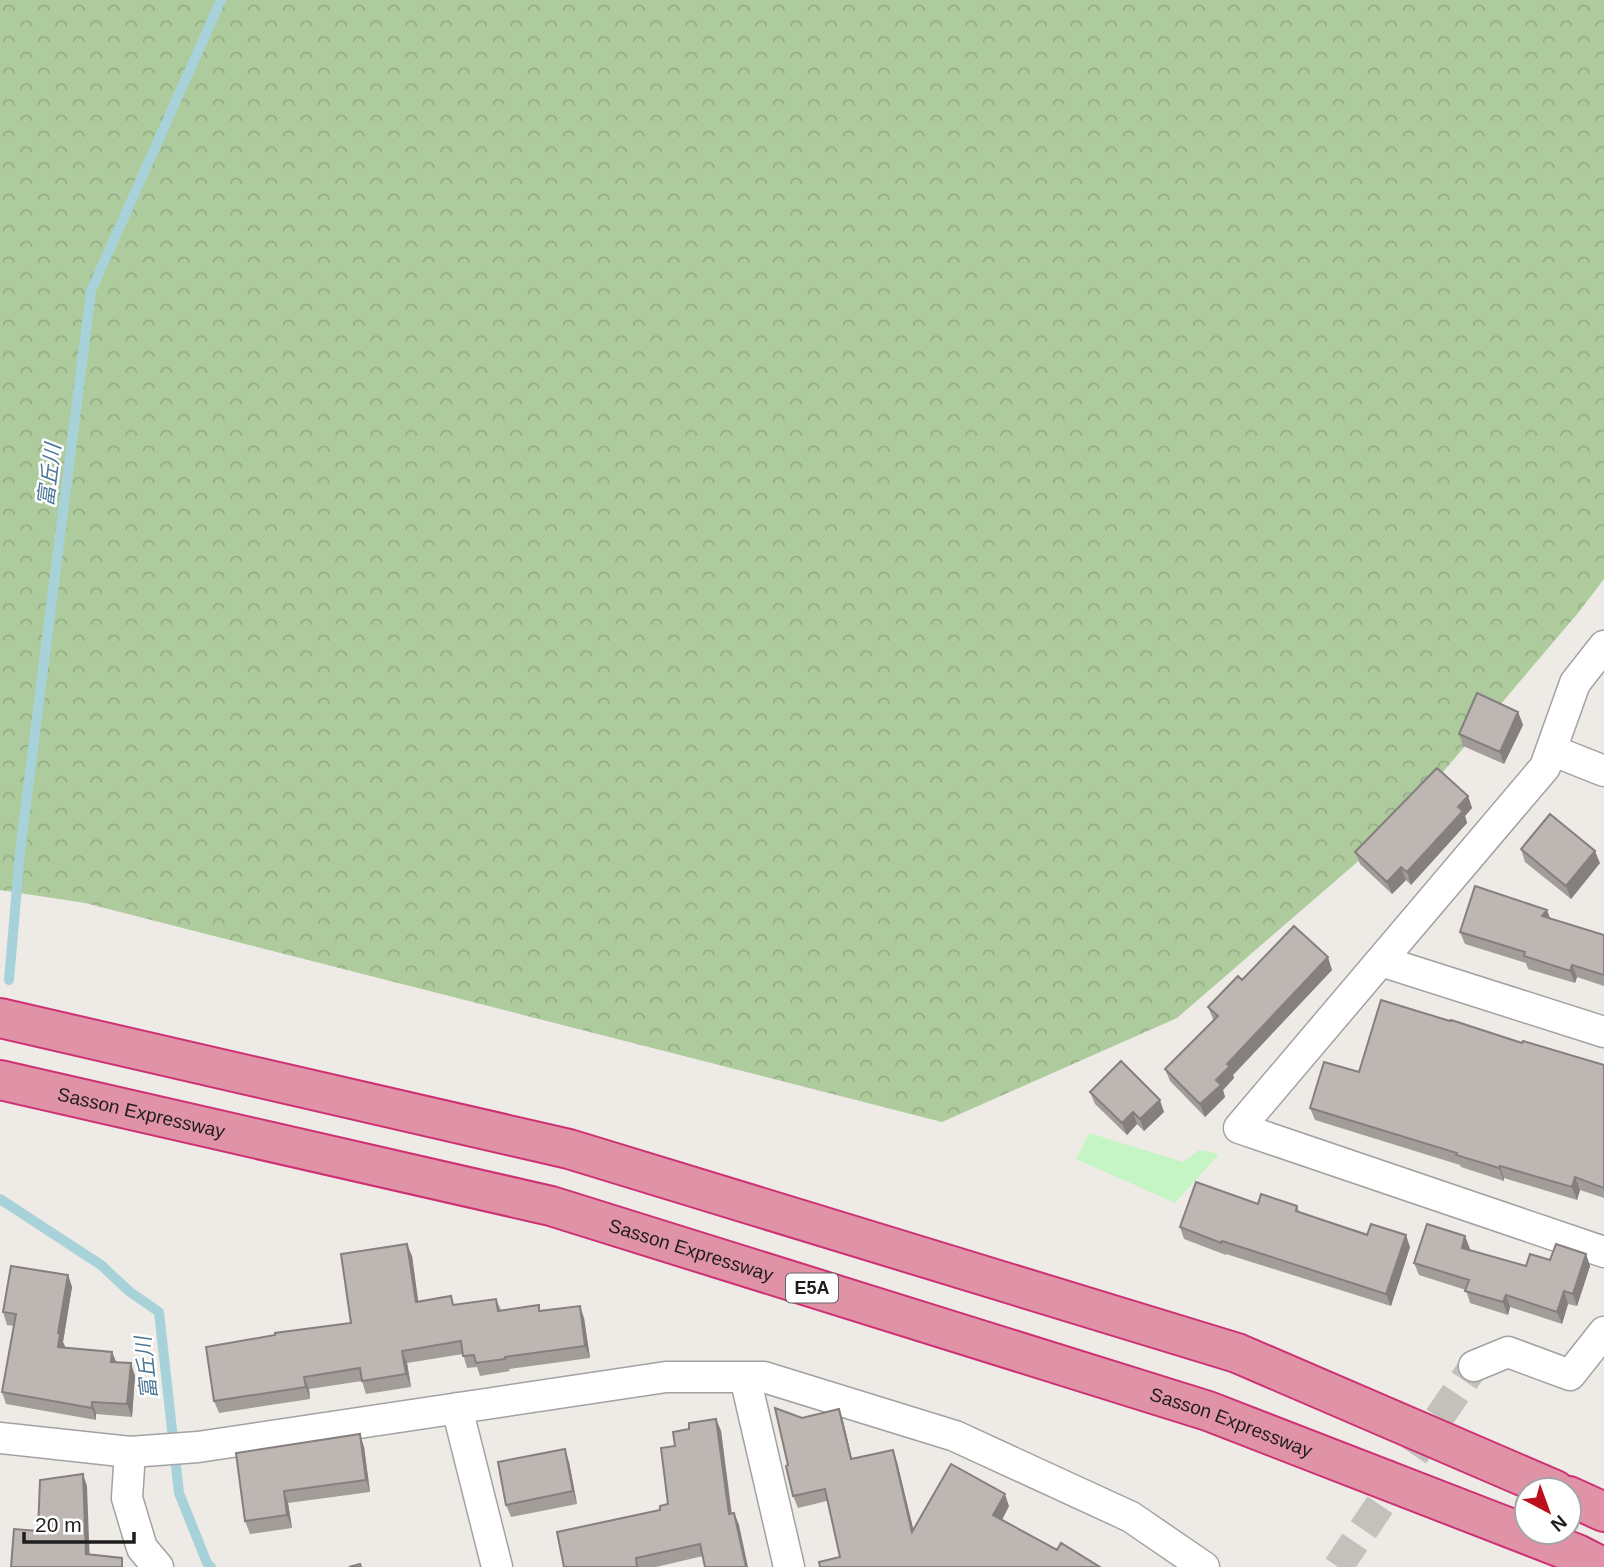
<svg xmlns="http://www.w3.org/2000/svg" width="1604" height="1567" font-family="Helvetica,'Noto Sans JP',sans-serif">
<style>
.forest{fill:url(#forest-crowns)}
.park{fill:#c5f5c5}
.lines{fill:none;stroke-linecap:round;stroke-linejoin:round}
.stream{stroke:#a8d2d9;stroke-width:10}
.street-tunnel{stroke:#c4c1bd;stroke-width:30;stroke-dasharray:30 15;stroke-linecap:butt}
.street-casing{stroke:#a2a2a2;stroke-width:33}
.highway-casing{stroke:#cd3173;stroke-width:42}
.street{stroke:#fff;stroke-width:30}
.highway{stroke:#e092a7;stroke-width:38}
.wall{fill:#a39d99}
.shaded-wall{fill:#857f7d}
.building{fill:#beb6b2;stroke:#857f7d;stroke-width:2}
.labels{text-anchor:middle;dominant-baseline:central;stroke-width:5;stroke-linejoin:round;paint-order:stroke}
.shield{fill:#fff;stroke:#626262;stroke-width:2}
.shield-label{font-size:18px;font-weight:bold;fill:#1e1e1e}
.street-label{font-size:19px;fill:#1e1e1e;stroke:#fff}
.water-label{font-size:21px;font-style:italic;fill:#4c7898;stroke:#fff}
</style>
<defs>
<pattern id="forest-crowns" width="20" height="18" patternUnits="userSpaceOnUse" patternTransform="scale(1.75)"><rect width="20" height="18" fill="#aecb9d"/><path d="M2 6a3 3 0 1 1 6 0M12 15a3 3 0 1 1 6 0" fill="none" stroke="#95ae87"/></pattern>
</defs>
<rect width="100%" height="100%" fill="#eeeae5"/>
<path class="forest" d="M 0,0 L 1604,0 L 1604,579 L 1578,613 L 1392,832 L 1177,1018 L 942,1122 L 85,903 L 0,890 Z"/>
<path class="park" d="M 1089,1133 L 1183,1162 L 1199,1150 L 1219,1154 L 1175,1203 L 1076,1159 Z"/>
<g class="lines">
<path class="stream" d="M 9,980 L 20,852 L 91,291 L 221,0
M 0,1199 L 101,1265 L 130,1292 L 159,1312 L 179,1493 L 207,1563 L 211,1567"/>
<path class="street-tunnel" d="M 1338,1567 L 1474,1366"/>
<defs>
<path id="street" d="M 1604,646 L 1575,683 L 1545,767 L 1239,1128 L 1604,1252
M 1551,750 L 1604,771
M 1381,961 L 1604,1032
M 1474,1366 L 1508,1352 L 1570,1375 L 1604,1332
M 745,1377 L 789,1567
M 457,1408 L 497,1567
M 0,1438 L 130,1452 L 198,1447 L 666,1377 L 764,1377 L 955,1436 L 1131,1517 L 1204,1567
M 130,1452 L 127,1498 L 142,1548 L 158,1567"/>
<g id="highway">
<path d="M 0,1018 L 569,1149 L 1237,1353 L 1555,1490"/>
<path id="s1" d="M 0,1080 L 551,1206 L 1208,1411 L 1577,1554 L 1602,1567"/>
<path d="M 1569,1496 L 1604,1512"/>
</g>
</defs>
<use href="#street" class="street-casing"/>
<use href="#highway" class="highway-casing"/>
<use href="#street" class="street"/>
<use href="#highway" class="highway"/>
</g>
<path class="wall" d="M 1518,712 L 1523,725 L 1504,764 L 1463,746 L 1459,734 Z
M 1468,796 L 1472,808 L 1465,816 L 1467,823 L 1411,885 L 1406,880 L 1392,894 L 1360,864 L 1355,852 Z
M 1521,849 L 1600,863 L 1571,899 L 1525,862 Z
M 1547,910 L 1550,918 L 1604,935 L 1604,986 L 1577,977 L 1575,983 L 1528,969 L 1526,963 L 1465,944 L 1460,932 Z
M 1332,970 L 1233,1075 L 1234,1078 L 1223,1090 L 1225,1097 L 1205,1117 L 1170,1081 L 1165,1069 L 1214,1021 L 1208,1007 L 1242,980 Z
M 1604,1065 L 1604,1198 L 1580,1190 L 1577,1200 L 1504,1178 L 1504,1181 L 1461,1167 L 1460,1165 L 1315,1120 L 1310,1108 L 1359,1072 Z
M 1090,1092 L 1164,1112 L 1144,1131 L 1137,1124 L 1127,1135 L 1095,1104 Z
M 1258,1204 L 1297,1206 L 1299,1212 L 1410,1247 L 1391,1306 L 1226,1254 L 1226,1255 L 1184,1239 L 1180,1227 Z
M 1465,1236 L 1470,1250 L 1526,1266 L 1586,1254 L 1590,1266 L 1577,1306 L 1568,1304 L 1562,1324 L 1510,1307 L 1508,1315 L 1470,1303 L 1466,1290 L 1419,1275 L 1414,1263 Z
M 412,1256 L 418,1301 L 454,1305 L 496,1299 L 501,1310 L 541,1311 L 584,1318 L 590,1358 L 509,1369 L 510,1371 L 480,1376 L 477,1367 L 467,1368 L 463,1354 L 407,1363 L 411,1387 L 366,1394 L 362,1381 L 309,1389 L 310,1399 L 219,1413 L 214,1401 L 351,1323 Z
M 68,1275 L 72,1287 L 63,1342 L 64,1348 L 112,1352 L 116,1362 L 135,1376 L 132,1417 L 96,1414 L 96,1420 L 6,1404 L 2,1392 L 14,1326 L 7,1325 L 3,1312 Z
M 839,1409 L 843,1421 L 852,1459 L 897,1462 L 913,1530 L 1009,1506 L 1002,1520 L 1057,1550 L 1100,1567 L 840,1557 L 827,1501 L 798,1508 L 793,1496 L 788,1465 L 802,1418 Z
M 716,1419 L 721,1431 L 732,1514 L 734,1513 L 739,1525 L 703,1556 L 656,1567 L 564,1567 L 660,1510 L 668,1504 L 675,1446 L 689,1429 Z
M 364,1447 L 370,1492 L 288,1503 L 292,1528 L 250,1534 L 245,1521 L 236,1453 Z
M 569,1462 L 577,1504 L 511,1517 L 506,1505 Z"/>
<path class="shaded-wall" d="M 1518,712 L 1523,725 L 1504,764 L 1500,752 Z
M 1468,796 L 1472,808 L 1465,816 L 1467,823 L 1411,885 L 1407,872 Z
M 1595,851 L 1600,863 L 1571,899 L 1566,886 Z
M 1401,867 L 1406,880 L 1392,894 L 1387,882 Z
M 1547,910 L 1551,922 L 1542,916 Z
M 1328,957 L 1332,970 L 1233,1075 L 1234,1078 L 1223,1090 L 1225,1097 L 1205,1117 L 1200,1104 L 1227,1064 Z
M 1572,965 L 1577,977 L 1575,983 L 1570,971 Z
M 1160,1100 L 1164,1112 L 1144,1131 L 1140,1119 Z
M 1133,1112 L 1137,1124 L 1127,1135 L 1122,1123 Z
M 1500,1166 L 1504,1178 L 1504,1181 L 1499,1168 Z
M 1575,1177 L 1580,1190 L 1577,1200 L 1572,1187 Z
M 1406,1235 L 1410,1247 L 1391,1306 L 1386,1294 Z
M 1465,1236 L 1470,1249 L 1466,1260 L 1462,1248 Z
M 407,1244 L 412,1256 L 420,1314 L 416,1302 Z
M 1586,1254 L 1590,1266 L 1577,1306 L 1573,1294 Z
M 68,1275 L 72,1287 L 63,1342 L 65,1346 L 62,1360 L 58,1347 L 58,1333 Z
M 1564,1291 L 1568,1304 L 1562,1324 L 1557,1312 Z
M 1506,1295 L 1510,1307 L 1508,1315 L 1503,1302 Z
M 580,1306 L 584,1318 L 590,1358 L 585,1346 Z
M 402,1351 L 407,1363 L 411,1387 L 406,1374 Z
M 112,1352 L 117,1364 L 111,1362 Z
M 131,1363 L 135,1376 L 132,1417 L 127,1404 Z
M 304,1377 L 309,1389 L 310,1399 L 306,1387 Z
M 92,1402 L 96,1414 L 96,1420 L 92,1408 Z
M 839,1409 L 843,1421 L 855,1471 L 851,1459 Z
M 716,1419 L 721,1431 L 733,1527 L 729,1514 Z
M 360,1434 L 364,1447 L 370,1492 L 366,1480 Z
M 565,1449 L 569,1462 L 577,1504 L 573,1491 Z
M 893,1450 L 897,1462 L 917,1544 L 912,1532 Z
M 83,1474 L 87,1486 L 90,1567 L 86,1554 Z
M 284,1491 L 288,1503 L 292,1528 L 287,1515 Z
M 1005,1494 L 1009,1506 L 998,1527 L 993,1515 Z
M 734,1513 L 739,1525 L 748,1567 L 746,1567 Z"/>
<path class="building" d="M 1477,693 L 1518,712 L 1500,752 L 1459,734 Z
M 1437,768 L 1468,796 L 1458,807 L 1463,811 L 1407,872 L 1401,867 L 1387,882 L 1355,852 Z
M 1550,814 L 1595,851 L 1566,886 L 1521,849 Z
M 1475,886 L 1547,910 L 1542,916 L 1604,935 L 1604,975 L 1572,965 L 1570,971 L 1524,956 L 1525,952 L 1460,932 Z
M 1294,926 L 1328,957 L 1227,1064 L 1230,1066 L 1216,1080 L 1221,1085 L 1200,1104 L 1165,1069 L 1218,1016 L 1208,1007 L 1238,976 L 1242,980 Z
M 1381,1000 L 1450,1021 L 1451,1020 L 1522,1043 L 1523,1041 L 1604,1065 L 1604,1188 L 1575,1177 L 1572,1187 L 1500,1166 L 1499,1168 L 1456,1155 L 1457,1153 L 1310,1108 L 1324,1062 L 1359,1072 Z
M 1121,1061 L 1160,1100 L 1140,1119 L 1133,1112 L 1122,1123 L 1090,1092 Z
M 1196,1182 L 1258,1204 L 1261,1194 L 1297,1206 L 1296,1211 L 1367,1235 L 1371,1224 L 1406,1235 L 1386,1294 L 1222,1241 L 1221,1243 L 1180,1227 Z
M 1427,1224 L 1465,1236 L 1462,1248 L 1526,1266 L 1530,1254 L 1550,1260 L 1556,1244 L 1586,1254 L 1573,1294 L 1564,1291 L 1557,1312 L 1506,1295 L 1503,1302 L 1465,1291 L 1469,1280 L 1414,1263 Z
M 407,1244 L 416,1302 L 451,1296 L 453,1305 L 496,1299 L 498,1311 L 539,1305 L 539,1311 L 580,1306 L 585,1346 L 505,1357 L 505,1359 L 476,1363 L 474,1355 L 463,1356 L 461,1341 L 402,1351 L 406,1374 L 362,1381 L 360,1368 L 304,1377 L 306,1387 L 214,1401 L 206,1347 L 275,1335 L 275,1333 L 351,1323 L 341,1254 Z
M 11,1266 L 68,1275 L 58,1333 L 60,1334 L 58,1347 L 112,1352 L 111,1362 L 131,1363 L 127,1404 L 92,1402 L 92,1408 L 2,1392 L 16,1314 L 3,1312 Z
M 775,1408 L 802,1418 L 839,1409 L 851,1459 L 893,1450 L 912,1532 L 951,1464 L 1005,1494 L 993,1515 L 1057,1550 L 1061,1543 L 1100,1567 L 820,1567 L 819,1562 L 840,1557 L 825,1489 L 793,1496 L 786,1466 L 788,1465 Z
M 716,1419 L 729,1514 L 734,1513 L 746,1567 L 705,1567 L 700,1544 L 636,1558 L 637,1567 L 564,1567 L 557,1532 L 660,1510 L 660,1506 L 668,1504 L 661,1448 L 675,1446 L 673,1432 L 689,1429 L 689,1423 Z
M 360,1434 L 366,1480 L 284,1491 L 287,1515 L 245,1521 L 236,1453 Z
M 565,1449 L 573,1491 L 506,1505 L 498,1462 Z
M 83,1474 L 86,1554 L 122,1558 L 122,1567 L 11,1567 L 14,1529 L 38,1531 L 40,1480 Z
M 360,1564 L 361,1567 L 349,1567 Z"/>
<g class="labels">
<rect class="shield" x="786" y="1273.5" width="52" height="29" rx="5"/>
<g class="shield-label">
<text x="812" y="1288">E5A</text>
</g>
<g class="street-label">
<text stroke="none"><textPath href="#s1" startOffset="145">Sasson Expressway</textPath></text>
<text stroke="none"><textPath href="#s1" startOffset="712">Sasson Expressway</textPath></text>
<text stroke="none"><textPath href="#s1" startOffset="1279">Sasson Expressway</textPath></text>
</g>
<g class="water-label">
<text transform="translate(49 475) rotate(-83)">富丘川</text>
<text transform="translate(146 1368) rotate(-96)">富丘川</text>
</g>
</g>
<g transform="translate(1548 1511) rotate(139)"><circle r="33" fill="#ffffff" stroke="#a5a5a5" stroke-width="2"/>
<path d="M0-5L12 26L0 18L-12 26Z" fill="#bd0f1d"/>
<text y="-10" font-size="19" font-weight="bold" text-anchor="middle" fill="#1e1e1e">N</text>
</g>
<path d="M24 1532v10h110v-10" fill="none" stroke="#1e1e1e" stroke-width="3.5"/>
<text x="35" y="1532" font-size="21" fill="#1e1e1e" stroke="#ffffff" stroke-width="5" paint-order="stroke">20 m</text>
</svg>
